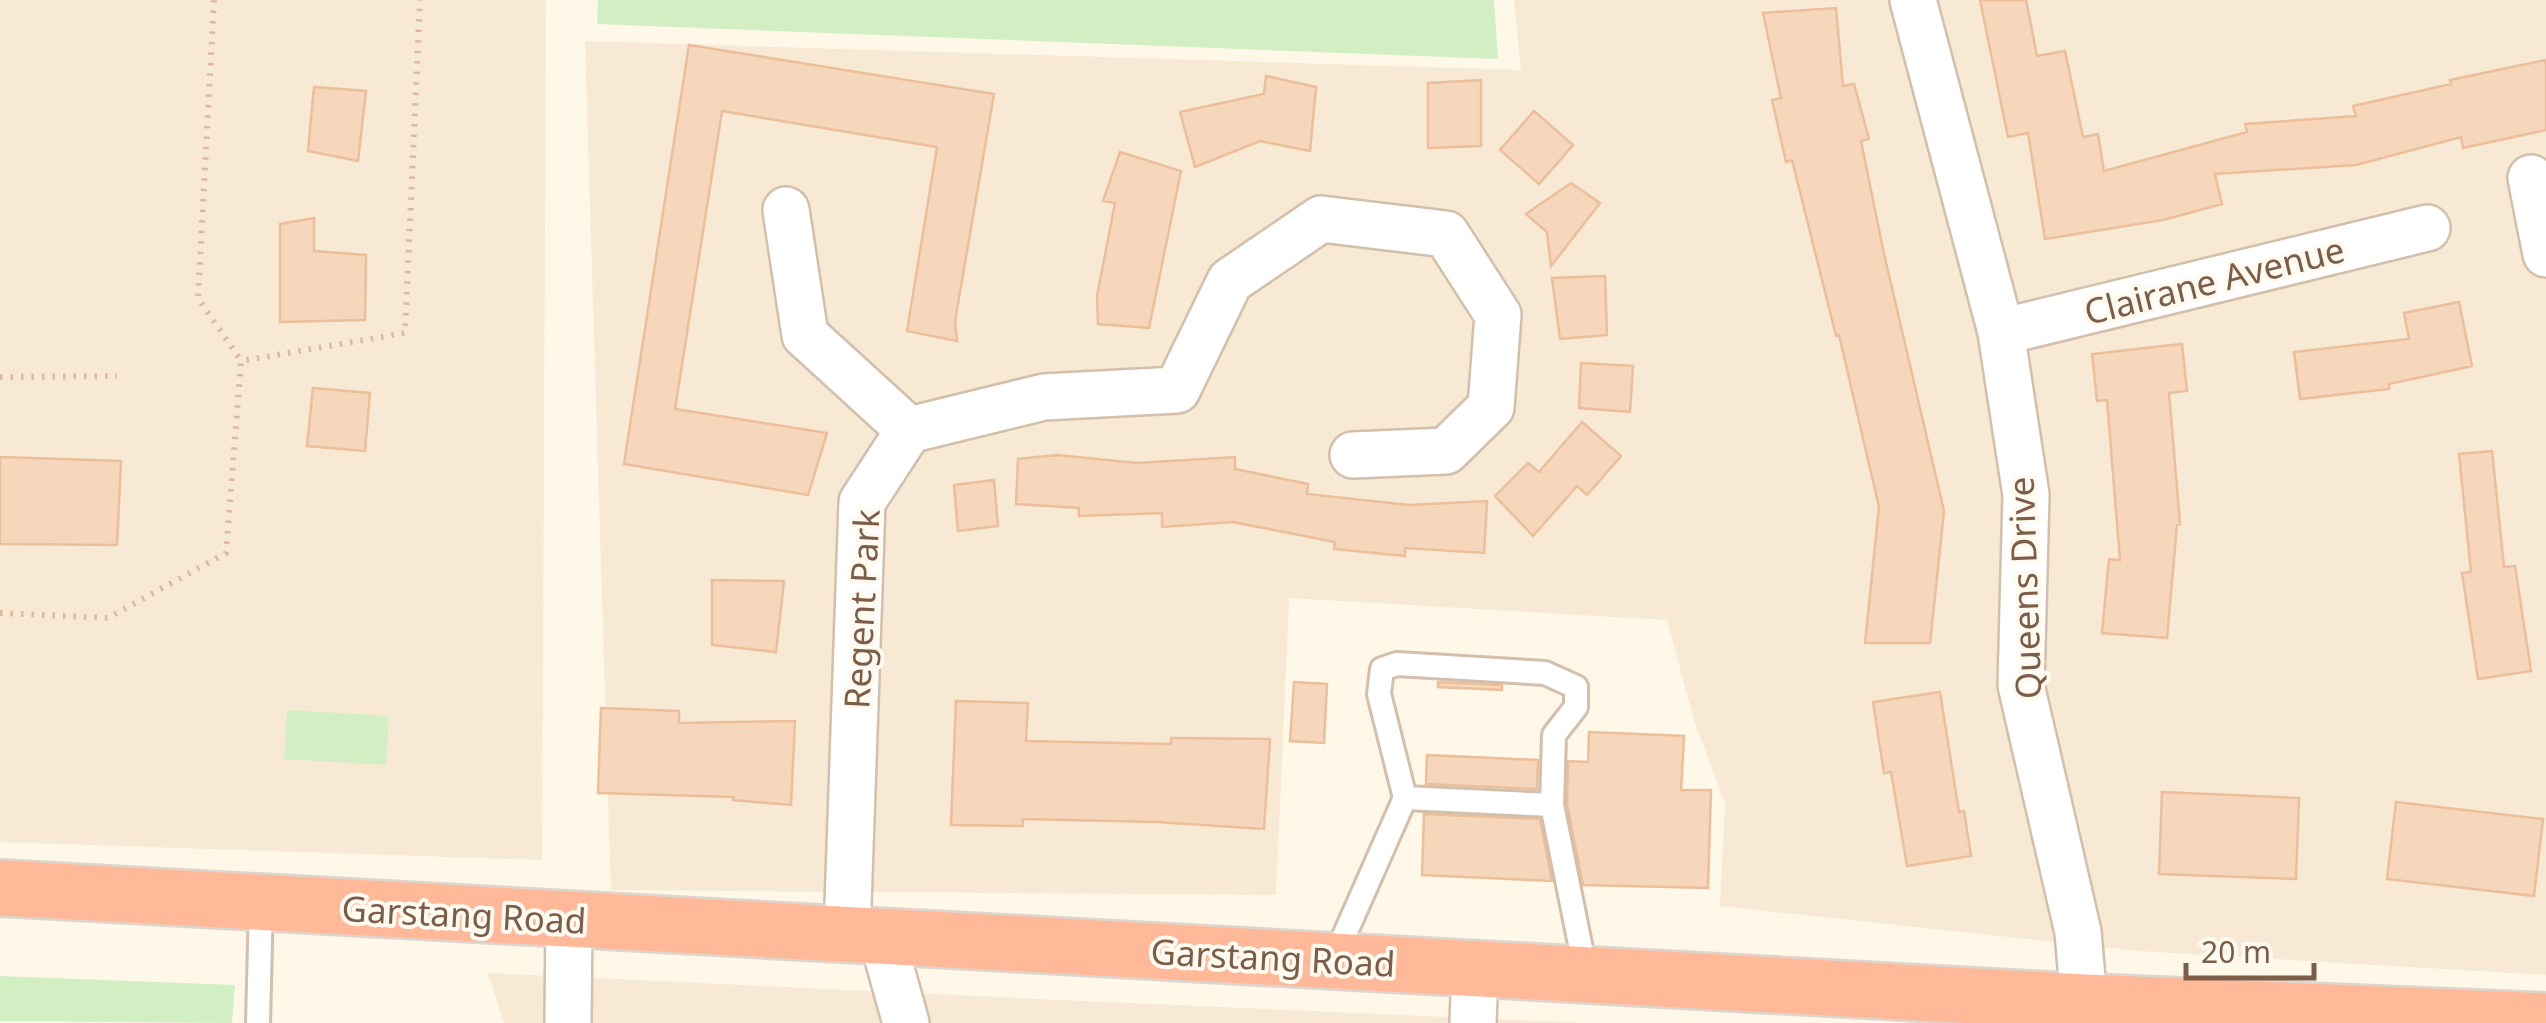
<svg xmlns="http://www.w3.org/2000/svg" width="2546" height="1023" font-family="'Noto Sans',sans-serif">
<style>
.residential{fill:#f7e9d4}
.green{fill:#d2efc3}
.building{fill:#f7d7bb;stroke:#ecbe9a;stroke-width:2.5}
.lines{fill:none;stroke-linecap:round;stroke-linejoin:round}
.lane-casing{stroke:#d3bfab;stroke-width:28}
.street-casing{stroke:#d3bfab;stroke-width:50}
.highway-casing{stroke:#ddd5cf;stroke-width:60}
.path{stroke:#ddba9d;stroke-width:6;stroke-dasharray:2.5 8;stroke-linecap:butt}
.lane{stroke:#fff;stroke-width:22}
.street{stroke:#fff;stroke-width:45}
.highway{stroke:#ffb998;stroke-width:55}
.labels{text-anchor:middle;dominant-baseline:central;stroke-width:8;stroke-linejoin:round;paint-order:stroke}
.street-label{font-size:35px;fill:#7c5d47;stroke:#fffaf0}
</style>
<rect width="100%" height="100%" fill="#fff7e7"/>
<path class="residential" d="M 0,0 L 546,0 L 542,860 L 0,842 Z
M 1514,0 L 2546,0 L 2546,975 L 2139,951 L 1720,906 L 1725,803 L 1694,720 L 1667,620 L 1289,598 L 1276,895 L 611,890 L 585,41 L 1521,70 Z
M 488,973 L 1059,1000 L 1586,1023 L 504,1023 Z"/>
<path class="green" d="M 598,0 L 1494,0 L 1498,59 L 597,24 Z
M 287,710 L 389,716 L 386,765 L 284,759 Z
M 0,976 L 235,985 L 232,1023 L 0,1021 Z"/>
<path class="building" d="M 1980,0 L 2026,0 L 2037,56 L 2065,51 L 2083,137 L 2098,134 L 2104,171 L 2247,132 L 2245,124 L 2356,116 L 2353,106 L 2451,84 L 2450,80 L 2546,60 L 2546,130 L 2463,148 L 2461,137 L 2356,165 L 2215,174 L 2222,204 L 2163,220 L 2045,239 L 2028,133 L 2008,137 Z
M 1836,8 L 1843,86 L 1854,84 L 1869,139 L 1861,141 L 1884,254 L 1944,511 L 1930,643 L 1865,643 L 1879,507 L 1839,335 L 1836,336 L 1792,160 L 1786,162 L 1772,100 L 1781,98 L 1763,13 Z
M 689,45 L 994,94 L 955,321 L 957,341 L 907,331 L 937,147 L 722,111 L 675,409 L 827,433 L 808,495 L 624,464 Z
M 1266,76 L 1316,87 L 1310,151 L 1260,141 L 1195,167 L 1180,112 L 1264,94 Z
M 1481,80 L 1481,146 L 1428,148 L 1428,83 Z
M 314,87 L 366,91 L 358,161 L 308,151 Z
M 1534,111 L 1573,145 L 1539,184 L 1500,150 Z
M 1120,152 L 1181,171 L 1149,328 L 1098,324 L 1097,296 L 1115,203 L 1103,201 Z
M 1571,183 L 1600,203 L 1551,266 L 1547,232 L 1526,214 Z
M 314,218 L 314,251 L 366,255 L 365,320 L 280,322 L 280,224 Z
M 1605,276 L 1607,335 L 1560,339 L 1552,278 Z
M 2459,302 L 2472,366 L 2389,384 L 2389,389 L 2300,399 L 2294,352 L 2409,339 L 2404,313 Z
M 2182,344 L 2187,391 L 2169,393 L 2180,524 L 2177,525 L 2167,638 L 2102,633 L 2109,559 L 2120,560 L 2107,400 L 2097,401 L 2092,354 Z
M 1581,363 L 1633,366 L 1630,412 L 1579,408 Z
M 313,388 L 370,393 L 365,451 L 307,446 Z
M 1582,422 L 1621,456 L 1587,495 L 1577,486 L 1533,536 L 1495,496 L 1528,463 L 1539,472 Z
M 2492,451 L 2504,567 L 2515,566 L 2531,671 L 2478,679 L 2462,573 L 2471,572 L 2459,454 Z
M 1057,455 L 1137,463 L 1235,457 L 1235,469 L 1308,484 L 1307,494 L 1409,505 L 1487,501 L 1484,553 L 1405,548 L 1405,556 L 1334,549 L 1335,542 L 1233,522 L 1162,527 L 1162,513 L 1079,516 L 1079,508 L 1016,504 L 1018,459 Z
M 0,457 L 121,461 L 117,545 L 0,544 Z
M 994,480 L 998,526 L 958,531 L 954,485 Z
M 712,580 L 784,581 L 776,652 L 712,645 Z
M 1294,682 L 1327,684 L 1324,743 L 1290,741 Z
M 1438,682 L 1502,685 L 1502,690 L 1438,687 Z
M 1940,692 L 1959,812 L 1964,811 L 1971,856 L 1907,866 L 1891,772 L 1884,773 L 1873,702 Z
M 956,701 L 1028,703 L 1026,741 L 1171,744 L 1171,738 L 1270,739 L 1264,829 L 1157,822 L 1023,819 L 1023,826 L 951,825 Z
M 601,708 L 679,711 L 679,723 L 795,721 L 791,805 L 733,800 L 733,797 L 598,793 Z
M 1589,732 L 1684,736 L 1681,790 L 1711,790 L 1708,888 L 1583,885 L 1567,804 L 1568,761 L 1588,762 Z
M 1427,755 L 1538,760 L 1537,789 L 1426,784 Z
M 2162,792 L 2299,798 L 2296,879 L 2159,874 Z
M 2396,802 L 2543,819 L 2534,896 L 2387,879 Z
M 1424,814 L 1540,819 L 1552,881 L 1422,875 Z"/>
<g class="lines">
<defs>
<path id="lane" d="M 1405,798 L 1379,694 L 1382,669 L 1397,664 L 1545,673 L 1576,687 L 1576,707 L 1554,735 L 1552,805
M 1333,961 L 1405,798 L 1552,805 L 1586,974
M 258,1023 L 261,903"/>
<path id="street" d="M 1913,0 L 2001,332 L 2026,495 L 2021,685 L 2078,932 L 2084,1002
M 2531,178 L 2546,254
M 786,210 L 805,335 L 909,430
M 2001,332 L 2427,228
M 847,934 L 862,502 L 909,430 L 1044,397 L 1177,390 L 1230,281 L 1321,219 L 1446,234 L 1498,315 L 1491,407 L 1446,451 L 1353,455
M 882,937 L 906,1023
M 568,1023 L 569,919
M 1473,1023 L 1475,969"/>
<path id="highway" d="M 0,888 L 2084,1002 L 2546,1021"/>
</defs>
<use href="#lane" class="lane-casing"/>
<use href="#street" class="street-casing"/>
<use href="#highway" class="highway-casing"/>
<path class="path" d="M 214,0 L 198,298 L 241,361
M 0,377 L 117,376
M 0,613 L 108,618 L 226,553 L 241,361 L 405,333 L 420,0"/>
<use href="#lane" class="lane"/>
<use href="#street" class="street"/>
<use href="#highway" class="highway"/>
</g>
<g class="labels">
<g class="street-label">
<text transform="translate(2214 280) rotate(-14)">Clairane Avenue</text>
<text transform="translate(2024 588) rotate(-92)">Queens Drive</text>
<text transform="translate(861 609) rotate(-87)">Regent Park</text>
<text transform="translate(464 914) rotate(3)">Garstang Road</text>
<text transform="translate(1273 957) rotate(3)">Garstang Road</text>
</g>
</g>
<path d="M2186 963v15h128v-15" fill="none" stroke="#7c5d47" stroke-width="5"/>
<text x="2201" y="963" font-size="30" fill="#7c5d47" stroke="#fffaf0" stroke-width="8" paint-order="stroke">20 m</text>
</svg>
